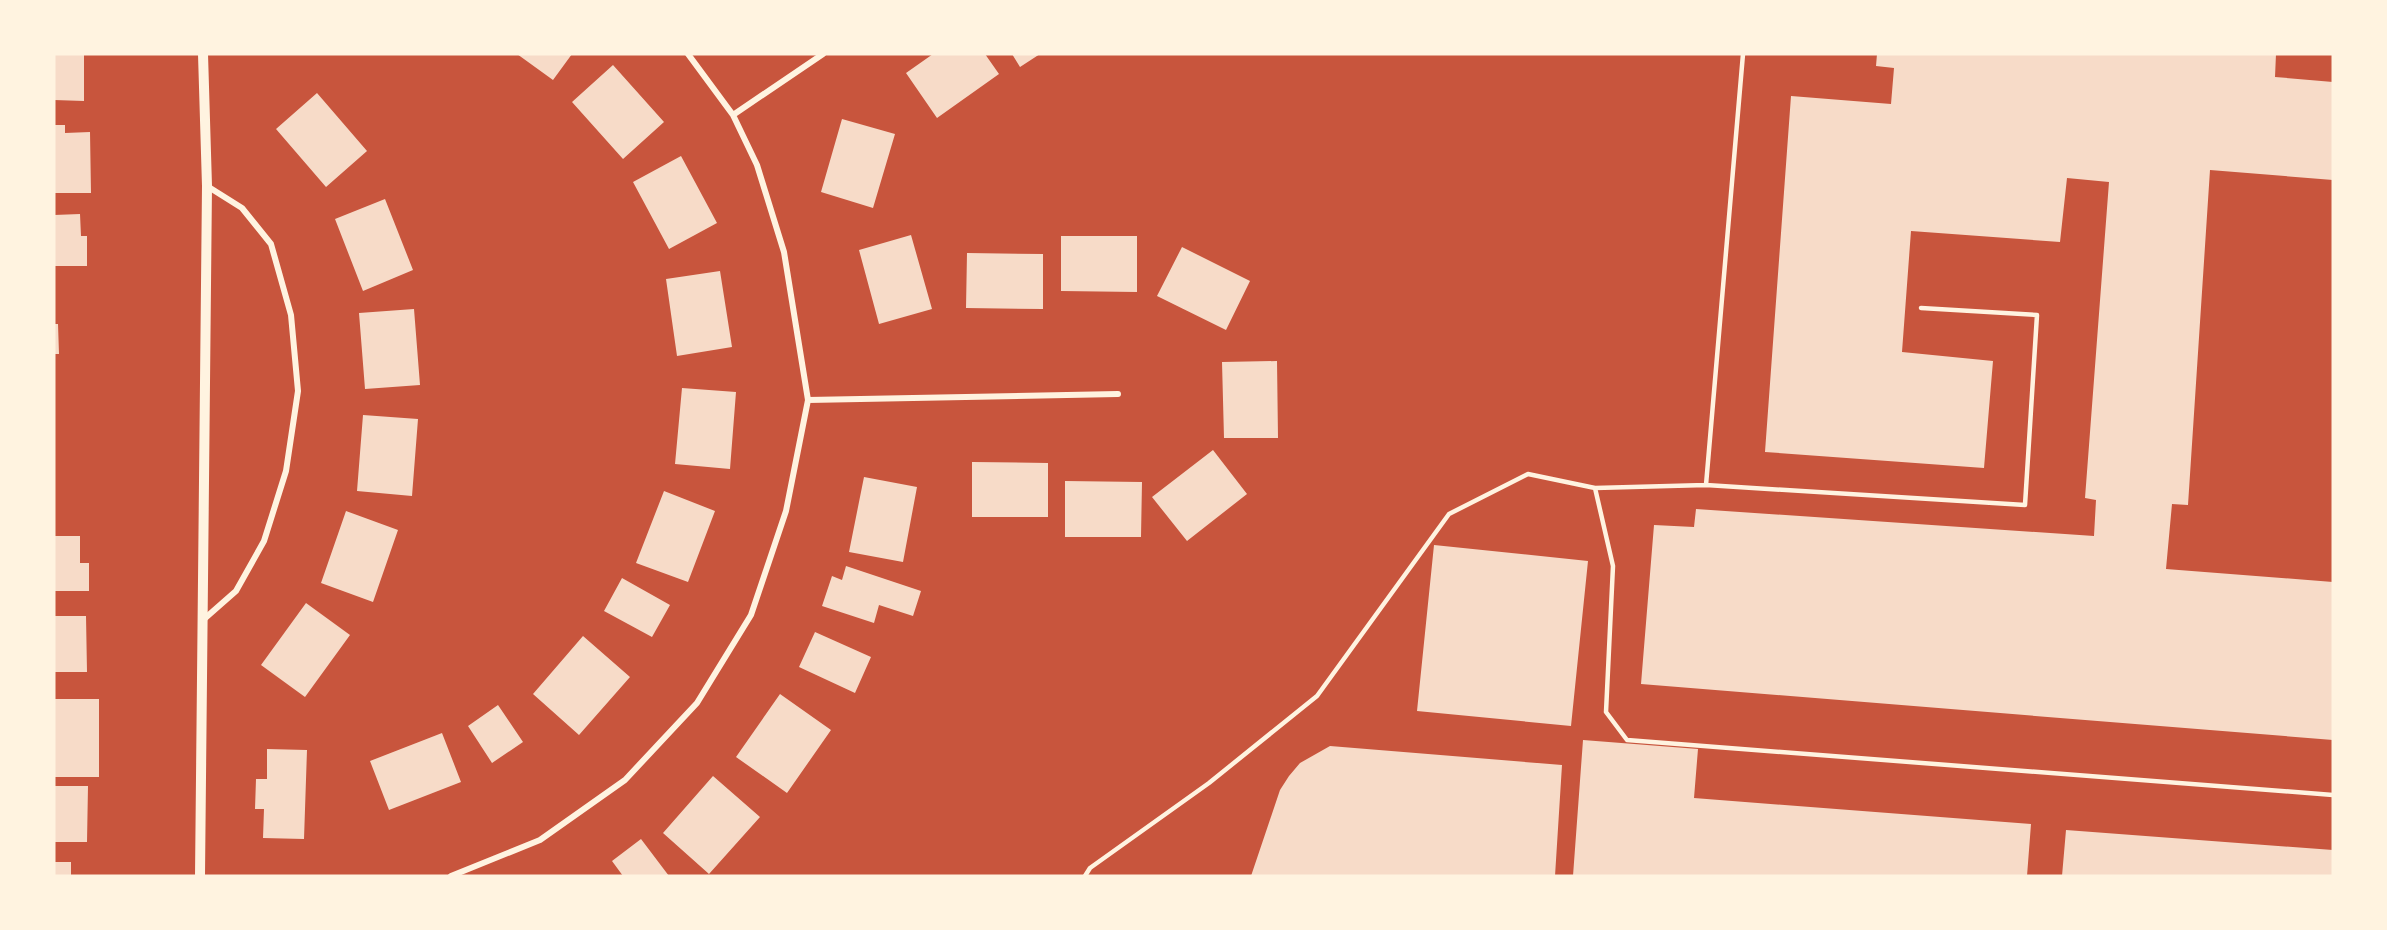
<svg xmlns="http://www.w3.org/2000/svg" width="2387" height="930" font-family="'Source Sans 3',sans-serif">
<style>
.building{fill:#f7dbc8}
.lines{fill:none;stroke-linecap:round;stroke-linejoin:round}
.service{stroke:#fff3e0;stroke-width:4.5}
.minor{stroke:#fff3e0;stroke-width:6}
.tertiary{stroke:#fff3e0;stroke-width:10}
</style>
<rect width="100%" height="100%" fill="#c8553d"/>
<path class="building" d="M 54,54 L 84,54 L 84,101 L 54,100 Z
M 517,54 L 572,54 L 553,80 Z
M 933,54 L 985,54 L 999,74 L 937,118 L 906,73 Z
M 1012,54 L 1040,54 L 1020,67 Z
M 1877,54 L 2276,54 L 2275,77 L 2333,82 L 2333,180 L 2210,170 L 2188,505 L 2172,504 L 2166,569 L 2333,582 L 2333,740 L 1641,684 L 1654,525 L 1694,527 L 1696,509 L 2094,536 L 2096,500 L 2085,498 L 2109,182 L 2067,178 L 2060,242 L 1911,231 L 1902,352 L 1993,361 L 1984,468 L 1765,452 L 1791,96 L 1891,104 L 1894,68 L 1876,66 Z
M 613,65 L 664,122 L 623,159 L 572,102 Z
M 317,93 L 367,151 L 326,187 L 276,129 Z
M 842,119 L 895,134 L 873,208 L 821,192 Z
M 54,125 L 65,125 L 65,133 L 90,132 L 91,193 L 54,193 Z
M 681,156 L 717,223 L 669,249 L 633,182 Z
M 385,199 L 413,270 L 363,291 L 335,219 Z
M 80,214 L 81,236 L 87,236 L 87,266 L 54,266 L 54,215 Z
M 911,235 L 932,309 L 879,324 L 859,250 Z
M 1061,236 L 1137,236 L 1137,292 L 1061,291 Z
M 1182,247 L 1250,281 L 1226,330 L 1157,296 Z
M 967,253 L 1043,254 L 1043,309 L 966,308 Z
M 720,271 L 732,347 L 677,356 L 666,279 Z
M 414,309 L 420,385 L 365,389 L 359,313 Z
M 54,324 L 58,324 L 59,354 L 54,354 Z
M 1277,361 L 1278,438 L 1224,438 L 1222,362 Z
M 682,388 L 736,392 L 730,469 L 675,464 Z
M 363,415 L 418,419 L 412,496 L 357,491 Z
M 1213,450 L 1247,494 L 1187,541 L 1152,497 Z
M 972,462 L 1048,463 L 1048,517 L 972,517 Z
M 864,477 L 917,487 L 903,562 L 849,552 Z
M 1065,481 L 1142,482 L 1141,537 L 1065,537 Z
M 664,491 L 715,511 L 688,582 L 636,563 Z
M 346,511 L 398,530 L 373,602 L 321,583 Z
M 54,536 L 80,536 L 80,563 L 89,563 L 89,591 L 54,591 Z
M 1434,545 L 1588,561 L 1571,726 L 1417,711 Z
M 846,566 L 921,591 L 913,616 L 879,605 L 874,623 L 822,606 L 832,576 L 842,580 Z
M 622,578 L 670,605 L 652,637 L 604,611 Z
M 306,603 L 350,635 L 305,697 L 261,665 Z
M 54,616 L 86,616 L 87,672 L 54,672 Z
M 815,632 L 871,657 L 855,693 L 799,667 Z
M 583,636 L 630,677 L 579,735 L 533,694 Z
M 780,694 L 831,730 L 787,793 L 736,757 Z
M 54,699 L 99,699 L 99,777 L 54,777 Z
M 498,705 L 523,742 L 492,763 L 468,726 Z
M 442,733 L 461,782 L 389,810 L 370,761 Z
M 1583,740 L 1698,749 L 1694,798 L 2031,824 L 2027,876 L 1573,876 Z
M 1330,746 L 1562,765 L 1555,876 L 1251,876 L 1280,790 L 1289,776 L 1300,763 Z
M 267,749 L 307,750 L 304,839 L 263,838 L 264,809 L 255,809 L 256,779 L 267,779 Z
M 713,776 L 760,817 L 709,874 L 663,833 Z
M 54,786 L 88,786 L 87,842 L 54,842 Z
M 2066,830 L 2333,850 L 2333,876 L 2062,876 Z
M 641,839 L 669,876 L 623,876 L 612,861 Z
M 54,862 L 71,862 L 71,876 L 54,876 Z"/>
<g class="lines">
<path class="service" d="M 1706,485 L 1743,54
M 1595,488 L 1613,566 L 1606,712 L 1627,740 L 2333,795
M 1085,876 L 1090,868 L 1209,783 L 1317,696 L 1449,514 L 1528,474 L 1595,488 L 1706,485 L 2025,505 L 2037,315 L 1921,308"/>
<path class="minor" d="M 733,115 L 823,54
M 808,400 L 1118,394
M 203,620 L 236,591 L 264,541 L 286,471 L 298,391 L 291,315 L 271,244 L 242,208 L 207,186
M 451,876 L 540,840 L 625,780 L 697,703 L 751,615 L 786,511 L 808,400 L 784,252 L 757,165 L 733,115 L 688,54"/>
<path class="tertiary" d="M 200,876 L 207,186 L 203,54"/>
</g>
<rect width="2387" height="930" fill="none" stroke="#fff3e0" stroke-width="111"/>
</svg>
